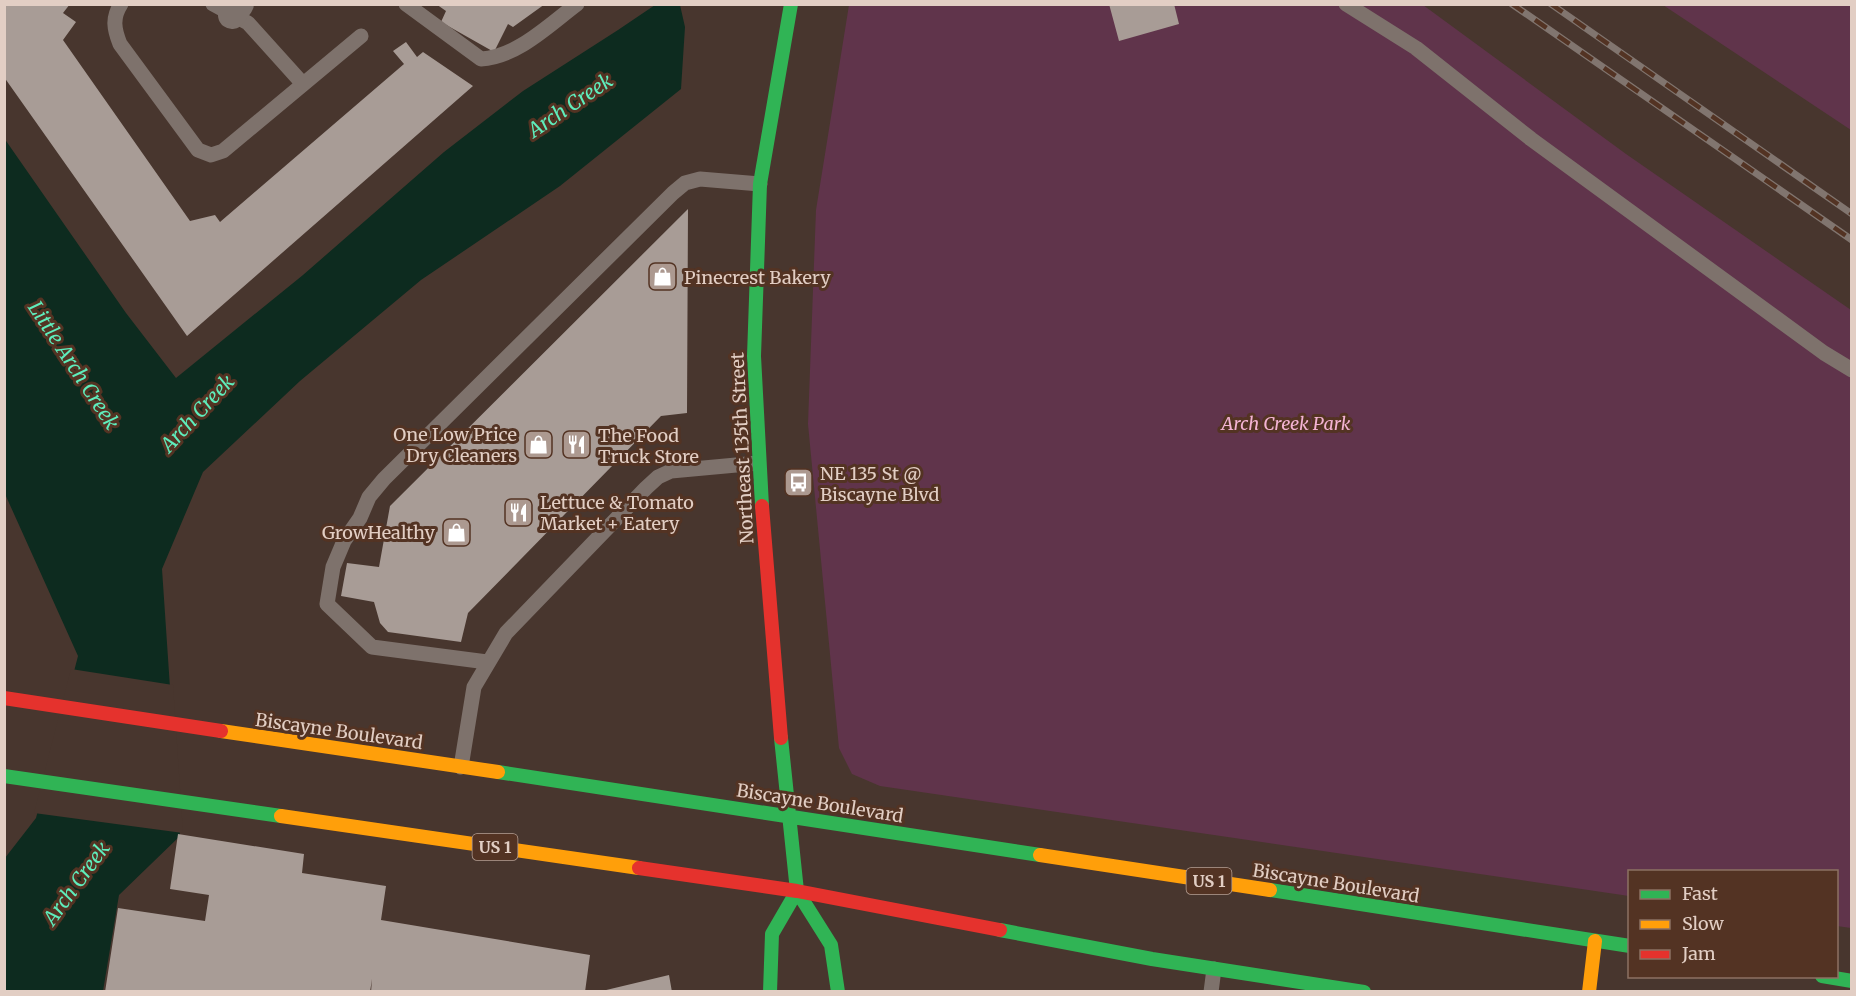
<svg xmlns="http://www.w3.org/2000/svg" width="1856" height="996" font-family="Merriweather,serif">
<style>
.green{fill:#60344b}
.water{fill:#0d2b1f}
.pier{fill:#48362e}
.building{fill:#a89c96}
.lines{fill:none;stroke-linecap:round;stroke-linejoin:round}
.lane{stroke:#7e726c;stroke-width:15}
.street{stroke:#7e726c;stroke-width:28}
.fast{stroke:#30b455;stroke-width:14}
.slow{stroke:#ff9f0a;stroke-width:14}
.jam{stroke:#e5322d;stroke-width:14}
.rail-casing{stroke:#81756f;stroke-width:7}
.rail{stroke:#533323;stroke-width:4.5;stroke-dasharray:14;stroke-linecap:butt}
.labels{text-anchor:middle;dominant-baseline:central;stroke-width:6;stroke-linejoin:round;paint-order:stroke}
.shield{fill:#533323;stroke:#b7a094;stroke-width:1.5}
.shield-label{font-size:16px;font-weight:bold;fill:#e2cec4}
.poi-label{font-size:18px;fill:#e2cec4;stroke:#533323;text-anchor:start}
.park-label{font-size:18px;font-style:italic;fill:#f3b3d3;stroke:#533323}
.street-label{font-size:18px;fill:#e2cec4;stroke:#533323}
.water-label{font-size:20px;font-style:italic;fill:#5eedbc;stroke:#533323}
</style>
<rect width="100%" height="100%" fill="#48362e"/>
<path class="green" d="M 849,5 L 1423,5 L 1626,154 L 1851,310 L 1851,928 L 1837,926 L 1836,872 L 1630,872 L 1629,896 L 880,786 L 852,774 L 839,748 L 808,424 L 816,210 Z
M 1663,5 L 1851,5 L 1851,130 Z"/>
<path class="water" d="M 655,5 L 680,5 L 685,27 L 681,89 L 560,186 L 421,280 L 300,381 L 203,472 L 162,569 L 180,836 L 119,895 L 103,991 L 5,991 L 5,858 L 36,818 L 78,656 L 5,494 L 4,138 L 126,313 L 176,378 L 303,275 L 444,152 L 523,91 L 618,30 Z"/>
<path class="pier" d="M 71,669 L 173,685 L 183,833 L 34,813 Z"/>
<path class="building" d="M 4,4 L 70,4 L 63,13 L 76,22 L 63,40 L 190,221 L 215,215 L 220,222 L 404,64 L 393,51 L 406,42 L 417,57 L 423,52 L 473,86 L 187,336 L 4,77 Z
M 436,4 L 545,4 L 513,27 L 508,24 L 494,52 L 441,22 L 446,11 Z
M 1109,4 L 1174,4 L 1179,24 L 1119,41 Z
M 688,209 L 687,413 L 661,416 L 468,613 L 461,642 L 388,632 L 380,623 L 374,602 L 341,596 L 347,563 L 379,567 L 390,506 Z
M 178,834 L 304,854 L 302,873 L 386,886 L 381,920 L 590,955 L 585,992 L 371,992 L 372,979 L 370,992 L 105,992 L 118,908 L 205,921 L 209,895 L 170,889 Z
M 669,975 L 672,992 L 602,992 L 602,991 Z"/>
<g class="lines">
<path class="lane" d="M 121,4 C 112,18 114,29 120,44 L 198,150 L 211,155 L 223,151 L 361,36
M 213,4 L 248,23 L 303,84
M 406,4 L 481,59 C 517,57 549,25 577,4
M 1346,4 L 1416,48 L 1531,139 L 1824,353 L 1852,370
M 487,662 L 372,647 L 327,604 L 333,567 L 344,541 L 360,518 L 369,497 L 384,479 L 673,193 L 685,183 L 700,179 L 760,184
M 461,767 L 474,687 L 506,633 L 646,488 L 658,477 L 671,471 L 758,463
M 1211,992 L 1214,969"/>
<path class="street" d="M 232,15 L 240,4"/>
<path class="fast" d="M 762,506 L 754,356 L 760,184 L 791,4
M 781,738 L 797,891 L 831,945 L 838,992
M 498,772 L 1040,855
M 4,776 L 281,816
M 1270,890 L 1630,946
M 1000,930 L 1152,959 L 1364,992
M 1822,976 L 1852,981
M 770,992 L 772,934 L 797,891"/>
<path class="slow" d="M 221,731 L 498,772
M 281,816 L 639,868
M 1040,855 L 1270,890
M 1589,992 L 1595,941"/>
<path class="jam" d="M 762,506 L 781,738
M 4,698 L 221,731
M 639,868 L 797,891 L 1000,930"/>
<defs>
<path id="rail" d="M 1512,4 L 1852,240
M 1551,4 L 1852,214"/>
</defs>
<use href="#rail" class="rail-casing"/>
<use href="#rail" class="rail"/>
</g>
<defs>
<symbol id="shop-square" viewBox="-11 -11 22 22"><rect x="-9" y="-9" width="18" height="18" rx="4" fill="#ac9990" stroke="#533323"/><path d="M-5-2.5h2.3a2.7 3.5 0 0 1 5.4 0H5L5.5 6h-11ZM-1.5-2.5h3a1.5 2.3 0 0 0-3 0Z" fill="#fff"/></symbol>
<symbol id="restaurant-square" viewBox="-11 -11 22 22"><rect x="-9" y="-9" width="18" height="18" rx="4" fill="#ac9990" stroke="#533323"/><path d="M-5-6h1v4h1v-4h1v4h1v-4h1v5L-1.5 .5V6h-2V.5L-5-1ZM5-6V6H3V1.5H1.5Q1.5-4 5-6Z" fill="#fff"/></symbol>
<symbol id="bus-square" viewBox="-11 -11 22 22"><rect x="-9" y="-9" width="18" height="18" rx="4" fill="#ac9990" stroke="#533323"/><path d="M-5-6H5V4H4V6H2V4H-2V6H-4V4H-5ZM-3.5-4V0h7V-4ZM-3.5 1.2v1.5H-2V1.2ZM2 1.2v1.5H3.5V1.2Z" fill="#fff"/></symbol>
</defs>
<g fill-rule="evenodd">
<use href="#shop-square" x="646" y="260" width="33" height="33"/>
<use href="#shop-square" x="522" y="428" width="33" height="33"/>
<use href="#restaurant-square" x="560" y="428" width="33" height="33"/>
<use href="#bus-square" x="782" y="466" width="33" height="33"/>
<use href="#restaurant-square" x="502" y="496" width="33" height="33"/>
<use href="#shop-square" x="440" y="516" width="33" height="33"/>
</g>
<g class="labels">
<g class="shield">
<rect x="472.5" y="834" width="45" height="26" rx="4.5"/>
<rect x="1186.5" y="868" width="45" height="26" rx="4.5"/>
</g>
<g class="shield-label">
<text x="495" y="847">US 1</text>
<text x="1209" y="881">US 1</text>
</g>
<g class="poi-label">
<text x="684" y="277">Pinecrest Bakery</text>
<text x="517" y="434" text-anchor="end">One Low Price<tspan x="517" dy="21">Dry Cleaners</tspan></text>
<text x="598" y="435">The Food<tspan x="598" dy="21">Truck Store</tspan></text>
<text x="820" y="473">NE 135 St @<tspan x="820" dy="21">Biscayne Blvd</tspan></text>
<text x="540" y="502">Lettuce &amp; Tomato<tspan x="540" dy="21">Market + Eatery</tspan></text>
<text x="435" y="532" text-anchor="end">GrowHealthy</text>
</g>
<g class="park-label">
<text x="1286" y="423">Arch Creek Park</text>
</g>
<g class="street-label">
<text transform="translate(742 448) rotate(-93)">Northeast 135th Street</text>
<text transform="translate(339 731) rotate(8)">Biscayne Boulevard</text>
<text transform="translate(820 803) rotate(9)">Biscayne Boulevard</text>
<text transform="translate(1336 883) rotate(9)">Biscayne Boulevard</text>
</g>
<g class="water-label">
<text transform="translate(570 105) rotate(-34)">Arch Creek</text>
<text transform="translate(74 365) rotate(57)">Little Arch Creek</text>
<text transform="translate(197 413) rotate(-47)">Arch Creek</text>
<text transform="translate(76 883) rotate(-54)">Arch Creek</text>
</g>
</g>
<rect width="1856" height="996" fill="none" stroke="#e2cec4" stroke-width="12"/>
<rect x="1628" y="870" width="210" height="108" fill="#533323" stroke="#8c7163" stroke-width="1.5"/>
<rect x="1640" y="890" width="30" height="9" fill="#30b455" stroke="#8c7163" stroke-width="1.5"/>
<text x="1682" y="900" font-size="18" fill="#e2cec4">Fast</text>
<rect x="1640" y="920" width="30" height="9" fill="#ff9f0a" stroke="#8c7163" stroke-width="1.5"/>
<text x="1682" y="930" font-size="18" fill="#e2cec4">Slow</text>
<rect x="1640" y="950" width="30" height="9" fill="#e5322d" stroke="#8c7163" stroke-width="1.5"/>
<text x="1682" y="960" font-size="18" fill="#e2cec4">Jam</text>
</svg>
